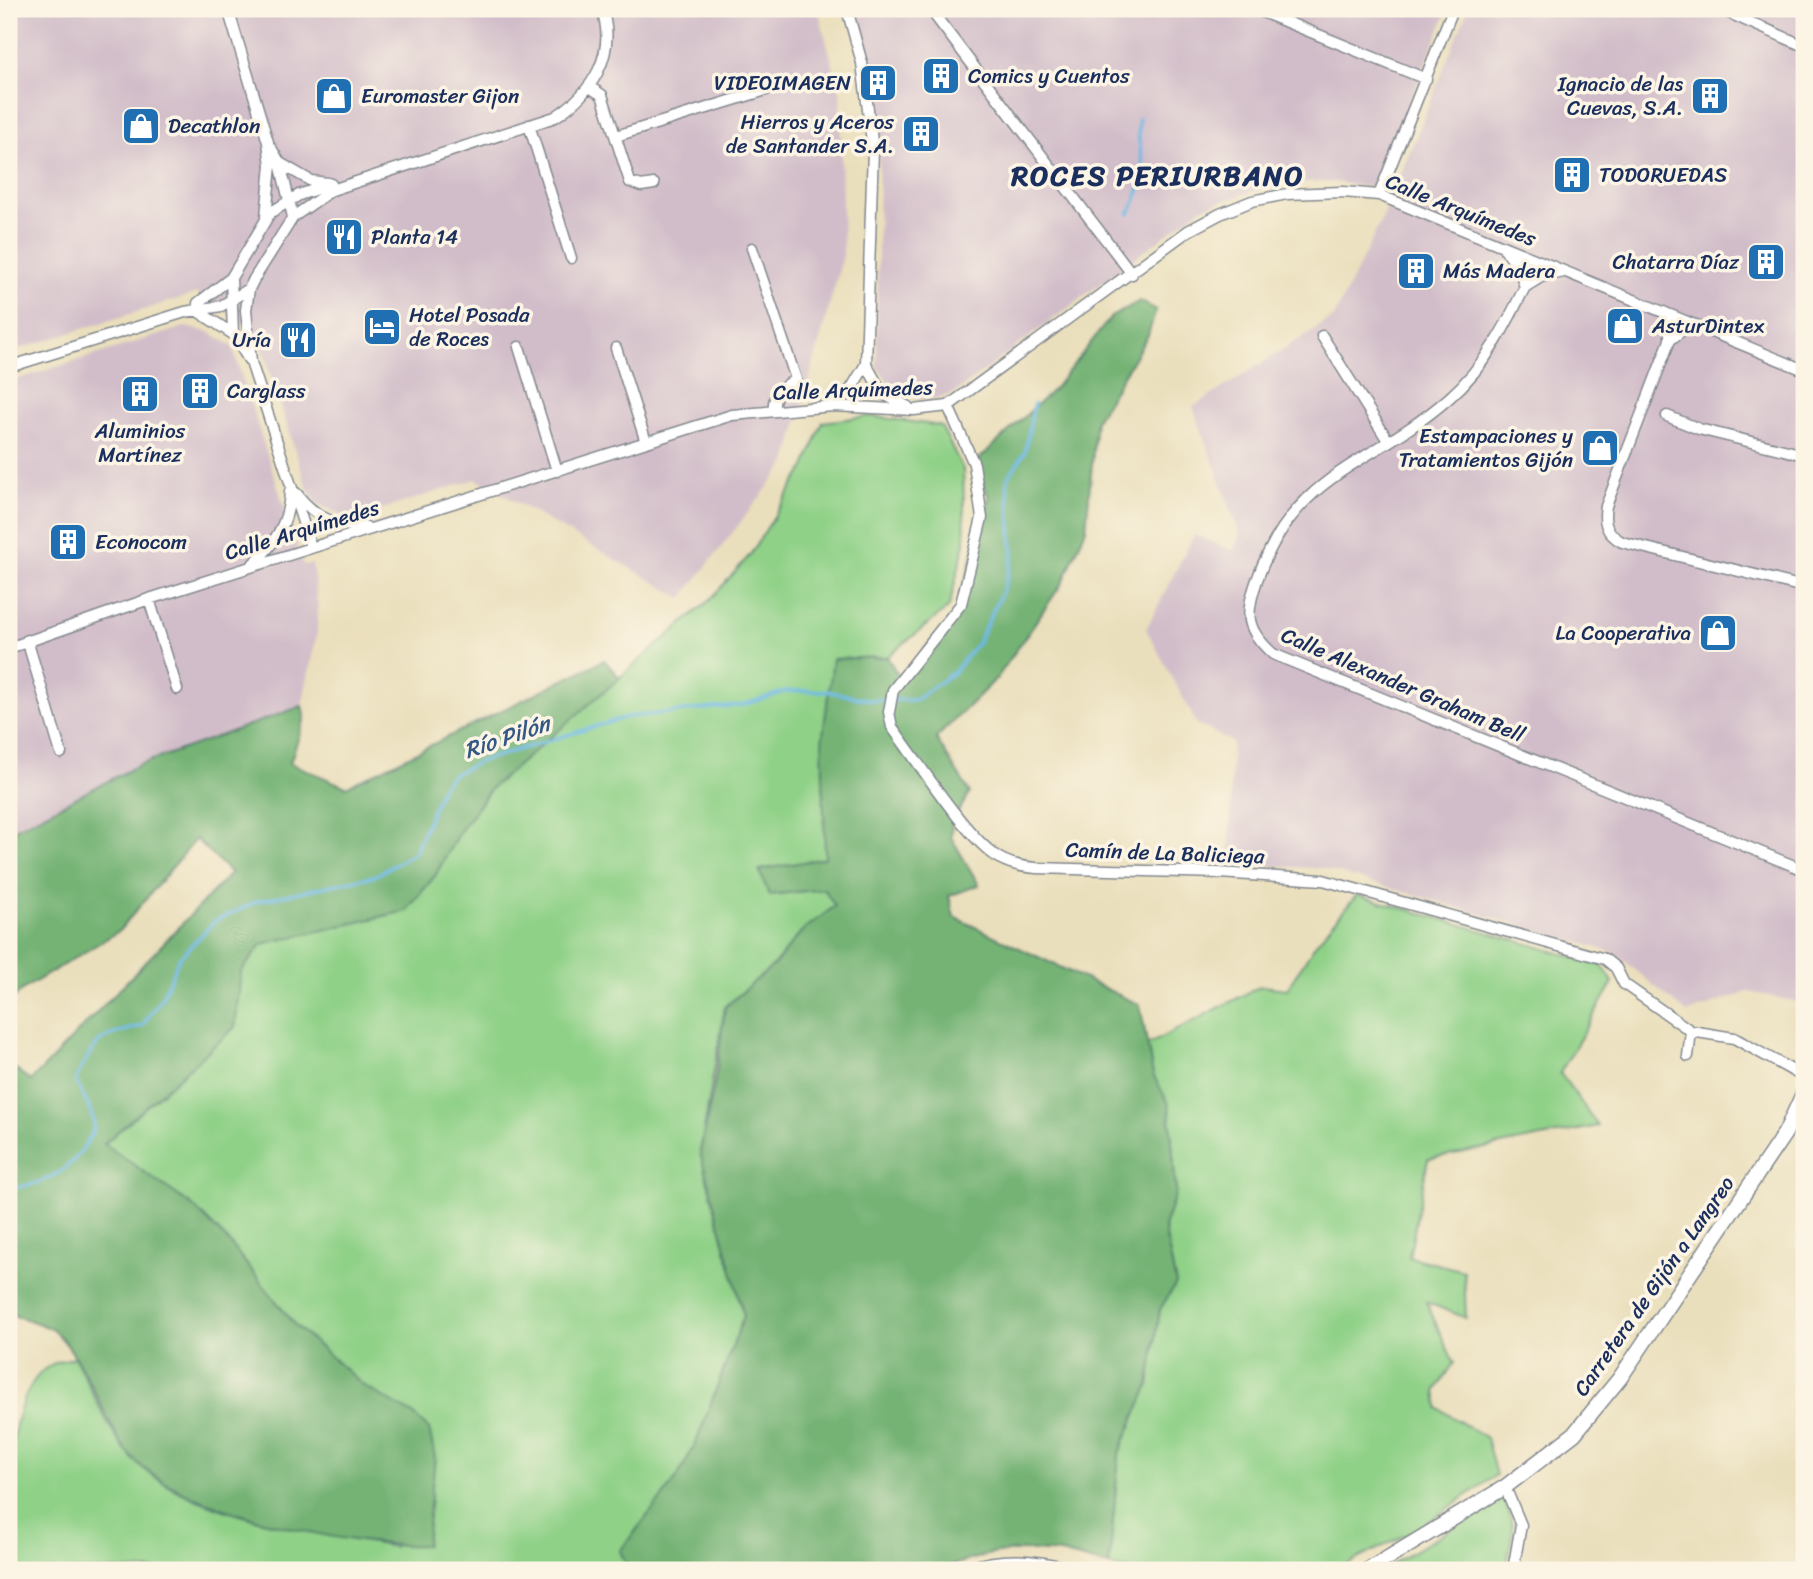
<svg xmlns="http://www.w3.org/2000/svg" width="1813" height="1579" font-family="Sriracha,sans-serif">
<style>
.industrial{fill:#d1bdc9}
.green{fill:#90d188;stroke:#568073;stroke-width:2}
.forest{fill:#74b374;stroke:#487169;stroke-width:2}
.lines{fill:none;stroke-linecap:round;stroke-linejoin:round}
.stream{stroke:#6ab8e4;stroke-width:3.5}
.minor-casing{stroke:#82878d;stroke-width:13}
.tertiary-casing{stroke:#82878d;stroke-width:17}
.minor{stroke:#fff;stroke-width:10}
.tertiary{stroke:#fff;stroke-width:14}
.labels{text-anchor:middle;dominant-baseline:central;stroke-width:7;stroke-linejoin:round;paint-order:stroke}
.poi-label{font-size:21px;fill:#1b2f5e;stroke:#fcf5e5;text-anchor:start}
.street-label{font-size:21px;fill:#1b2f5e;stroke:#fcf5e5}
.water-label{font-size:23px;font-style:italic;fill:#335886;stroke:#fcf5e5}
.district-label{font-size:28px;font-weight:bold;letter-spacing:2px;fill:#1b2f5e;stroke:#fcf5e5}
</style>
<rect width="100%" height="100%" fill="#fcf5e5"/>
<filter id="ink" filterUnits="userSpaceOnUse"><feTurbulence type="fractalNoise" baseFrequency=".0143" numOctaves="2"/><feDisplacementMap in="SourceGraphic" scale="14" xChannelSelector="R" yChannelSelector="G"/><feConvolveMatrix kernelMatrix="1 2 1 2 8 2 1 2 1" color-interpolation-filters="sRGB"/></filter>
<filter id="wash" filterUnits="userSpaceOnUse"><feTurbulence type="fractalNoise" baseFrequency=".00686" numOctaves="4" result="noise"/><feDisplacementMap in="SourceGraphic" scale="28" xChannelSelector="R" yChannelSelector="G"/><feGaussianBlur stdDeviation="1.57" result="paint"/><feColorMatrix in="noise" values="0 0 0 0 0 0 0 0 0 0 0 0 0 0 0 0 0 1.4 0 .05"/><feComposite in="paint" operator="in"/></filter>
<g filter="url(#wash)">
<rect width="100%" height="100%" fill="#eadfbc"/>
<path class="industrial" d="M 9,9 L 818,9 L 840,92 L 843,255 L 787,462 L 682,598 L 476,479 L 352,519 L 317,504 L 307,488 L 257,332 L 197,293 L 9,352 Z
M 857,9 L 1448,9 L 1374,188 L 1335,182 L 1283,182 L 1203,207 L 953,394 L 929,400 L 898,394 L 877,367 L 879,147 L 870,66 Z
M 1468,9 L 1804,9 L 1804,1003 L 1748,992 L 1687,1013 L 1615,953 L 1322,868 L 1229,864 L 1232,742 L 1197,724 L 1146,629 L 1194,535 L 1233,550 L 1240,535 L 1193,407 L 1334,317 L 1384,215 Z
M 184,327 L 209,332 L 232,346 L 303,565 L 312,564 L 318,608 L 317,632 L 302,706 L 139,765 L 9,832 L 9,382 Z"/>
<path class="green" d="M 870,416 L 941,426 L 963,469 L 965,543 L 949,607 L 887,657 L 833,659 L 826,859 L 769,895 L 824,889 L 835,906 L 801,932 L 774,965 L 725,1007 L 700,1152 L 744,1316 L 696,1443 L 677,1478 L 620,1551 L 629,1570 L 9,1570 C 9,1516 0,1398 49,1366 C 56,1361 67,1360 74,1357 C 89,1384 108,1429 126,1451 C 182,1518 313,1531 394,1547 L 431,1488 L 435,1457 L 413,1414 L 365,1387 L 295,1325 L 228,1241 L 104,1144 L 235,1027 L 241,972 L 262,944 L 306,932 L 435,876 L 458,834 L 493,786 L 710,600 L 750,555 L 805,467 L 823,422 Z
M 1357,895 L 1602,965 L 1613,982 L 1560,1073 L 1598,1126 L 1428,1159 L 1409,1257 L 1464,1271 L 1466,1318 L 1426,1302 L 1454,1363 L 1436,1390 L 1438,1408 L 1486,1438 L 1496,1475 L 1418,1529 L 1335,1570 L 1127,1570 L 1109,1566 L 1119,1453 L 1149,1385 L 1160,1309 L 1176,1284 L 1164,1227 L 1176,1192 L 1169,1105 L 1153,1075 L 1147,1045 L 1261,986 L 1287,989 L 1317,942 Z
M 1503,1497 C 1517,1527 1513,1539 1505,1570 L 1383,1570 Z"/>
<path class="forest" d="M 1140,301 L 1156,310 L 1148,335 L 1096,420 L 1086,529 L 1063,582 L 997,678 L 936,738 L 970,793 L 952,822 L 951,837 L 979,885 L 949,896 L 954,917 L 1140,1005 L 1153,1075 L 1169,1104 L 1176,1192 L 1164,1227 L 1176,1284 L 1160,1309 L 1149,1385 L 1119,1453 L 1109,1566 L 1061,1553 L 1023,1550 L 990,1554 L 936,1570 L 629,1570 L 620,1551 L 677,1478 L 696,1443 L 744,1316 L 700,1152 L 716,1076 L 725,1007 L 774,965 L 801,932 L 835,906 L 824,889 L 769,895 L 759,870 L 825,858 L 822,742 L 833,659 L 887,657 L 900,678 L 956,613 L 989,497 L 974,464 L 1055,388 L 1111,317 Z
M 604,660 L 620,678 L 490,789 L 458,834 L 435,876 L 406,911 L 262,944 L 241,972 L 235,1027 L 104,1144 L 193,1206 L 228,1241 L 295,1325 L 365,1387 L 413,1414 L 429,1429 L 435,1457 L 426,1545 C 355,1549 167,1510 125,1449 C 106,1422 76,1341 49,1328 C 37,1322 22,1318 9,1314 L 9,1064 L 31,1081 L 231,873 L 196,839 L 119,931 L 22,990 L 9,1003 L 9,832 L 139,765 L 302,706 L 305,718 L 290,763 L 346,787 Z"/>
<g class="lines">
<path class="stream" d="M 1129,214 C 1135,201 1143,186 1143,170 C 1142,152 1136,138 1139,119
M 9,1188 C 40,1186 69,1173 85,1145 C 89,1139 94,1132 94,1125 C 93,1111 81,1093 75,1080 C 97,1039 97,1037 142,1026 L 162,998 L 179,958 L 215,921 L 258,901 L 375,876 L 415,853 L 441,788 L 452,775 L 481,761 L 627,717 L 743,705 L 787,691 L 826,691 L 870,700 L 915,700 L 954,672 L 978,642 L 1003,590 L 1013,554 L 1007,479 L 1025,452 L 1034,404"/>
</g>
</g>
<g filter="url(#ink)">
<g class="lines">
<defs>
<path id="minor" d="M 228,9 L 268,142 L 271,165 L 266,217
M 847,9 L 862,63 L 873,149 L 866,364 L 882,393 L 908,407
M 930,9 L 1132,274
M 1255,9 L 1426,79
M 1720,9 L 1804,46
M 591,88 L 602,95 L 630,182 L 641,186 L 654,184
M 529,125 L 571,258
M 616,136 L 766,90
M 271,148 L 280,163 L 293,217
M 280,163 L 311,181 L 328,183
M 1379,195 L 1453,9
M 752,248 L 796,379 C 782,388 772,393 774,411
M 1505,250 L 1518,266 L 1525,287
M 1537,262 C 1513,311 1491,362 1449,398 C 1373,465 1295,471 1257,580 C 1245,614 1245,629 1273,654 L 1804,870
M 1525,287 L 1541,277 L 1564,272
M 198,303 L 231,278
M 196,310 L 233,334
M 1664,312 L 1670,329 L 1670,340 L 1606,506 C 1603,523 1606,533 1622,542 L 1804,587
M 1322,336 L 1387,439
M 1670,340 L 1685,328 L 1696,325
M 519,347 L 557,471
M 616,348 L 646,442
M 249,360 L 233,334 L 231,278 L 270,213 L 299,195 L 331,184
M 9,367 L 185,312 L 221,306 L 249,289
M 833,406 L 851,389 L 866,364
M 948,406 L 974,464 L 982,518 L 961,604 L 893,690 L 889,712 L 892,727 C 917,760 966,838 999,858 C 1011,865 1023,867 1036,868 L 1219,873 L 1323,880 L 1605,959 L 1616,968 L 1624,984 L 1691,1031 L 1734,1038 L 1804,1077
M 1667,416 L 1699,429 L 1804,455
M 296,493 C 314,517 336,527 366,527
M 311,547 L 251,362 L 246,310 L 249,289 L 254,279 L 293,217 L 332,190 L 555,117 C 592,93 617,55 602,9
M 253,564 C 275,543 289,523 290,491
M 149,599 L 177,689
M 27,640 L 61,753
M 9,648 L 149,599 L 732,415 L 833,406 L 914,410 L 948,406 L 1188,231 L 1220,214 L 1252,201 L 1287,194 L 1343,192 L 1379,195 L 1804,370
M 1688,1056 L 1691,1031
M 1789,1129 L 1804,1114
M 1505,1487 L 1521,1525 L 1513,1570"/>
<path id="tertiary" d="M 969,1570 C 1003,1558 1035,1562 1069,1570
M 1368,1570 L 1505,1487 L 1574,1434 L 1620,1378 L 1785,1133 L 1804,1092"/>
</defs>
<use href="#minor" class="minor-casing"/>
<use href="#tertiary" class="tertiary-casing"/>
<use href="#minor" class="minor"/>
<use href="#tertiary" class="tertiary"/>
</g>
</g>
<defs>
<symbol id="building-square" viewBox="-11 -11 22 22"><rect x="-9" y="-9" width="18" height="18" rx="4" fill="#1f6fb2" stroke="#fcf5e5"/><path d="M-4-6H4V6H1V3H-1V6H-4ZM-2.5-4.3h1.7v1.8h-1.7ZM.8-4.3h1.7v1.8H.8ZM-2.5-1h1.7V.8h-1.7ZM.8-1h1.7V.8H.8Z" fill="#fff"/></symbol>
<symbol id="shop-square" viewBox="-11 -11 22 22"><rect x="-9" y="-9" width="18" height="18" rx="4" fill="#1f6fb2" stroke="#fcf5e5"/><path d="M-5-2.5h2.3a2.7 3.5 0 0 1 5.4 0H5L5.5 6h-11ZM-1.5-2.5h3a1.5 2.3 0 0 0-3 0Z" fill="#fff"/></symbol>
<symbol id="restaurant-square" viewBox="-11 -11 22 22"><rect x="-9" y="-9" width="18" height="18" rx="4" fill="#1f6fb2" stroke="#fcf5e5"/><path d="M-5-6h1v4h1v-4h1v4h1v-4h1v5L-1.5 .5V6h-2V.5L-5-1ZM5-6V6H3V1.5H1.5Q1.5-4 5-6Z" fill="#fff"/></symbol>
<symbol id="hotel-square" viewBox="-11 -11 22 22"><rect x="-9" y="-9" width="18" height="18" rx="4" fill="#1f6fb2" stroke="#fcf5e5"/><path d="M-6-4.5h1.5V1H6V5H4.5V3h-9V5H-6ZM-4 0a1.8 1.8 0 1 1 3.6 0ZM.5 0V-2.5h3Q6-2.5 6 0Z" fill="#fff"/></symbol>
</defs>
<g fill-rule="evenodd">
<use href="#building-square" x="919" y="54" width="44" height="44"/>
<use href="#building-square" x="856" y="61" width="44" height="44"/>
<use href="#shop-square" x="312" y="74" width="44" height="44"/>
<use href="#building-square" x="1688" y="74" width="44" height="44"/>
<use href="#shop-square" x="119" y="104" width="44" height="44"/>
<use href="#building-square" x="899" y="112" width="44" height="44"/>
<use href="#building-square" x="1550" y="153" width="44" height="44"/>
<use href="#restaurant-square" x="322" y="215" width="44" height="44"/>
<use href="#building-square" x="1744" y="240" width="44" height="44"/>
<use href="#building-square" x="1394" y="249" width="44" height="44"/>
<use href="#shop-square" x="1603" y="304" width="44" height="44"/>
<use href="#hotel-square" x="360" y="305" width="44" height="44"/>
<use href="#restaurant-square" x="276" y="318" width="44" height="44"/>
<use href="#building-square" x="178" y="369" width="44" height="44"/>
<use href="#building-square" x="118" y="372" width="44" height="44"/>
<use href="#shop-square" x="1578" y="426" width="44" height="44"/>
<use href="#building-square" x="46" y="520" width="44" height="44"/>
<use href="#shop-square" x="1696" y="611" width="44" height="44"/>
</g>
<g class="labels">
<g class="poi-label">
<text x="968" y="76">Comics y Cuentos</text>
<text x="851" y="83" text-anchor="end">VIDEOIMAGEN</text>
<text x="1683" y="84" text-anchor="end">Ignacio de las<tspan x="1683" dy="24">Cuevas, S.A.</tspan></text>
<text x="361" y="96">Euromaster Gijon</text>
<text x="894" y="122" text-anchor="end">Hierros y Aceros<tspan x="894" dy="24">de Santander S.A.</tspan></text>
<text x="168" y="126">Decathlon</text>
<text x="1599" y="175">TODORUEDAS</text>
<text x="371" y="237">Planta 14</text>
<text x="1739" y="262" text-anchor="end">Chatarra Díaz</text>
<text x="1443" y="271">Más Madera</text>
<text x="409" y="315">Hotel Posada<tspan x="409" dy="24">de Roces</tspan></text>
<text x="1652" y="326">AsturDintex</text>
<text x="271" y="340" text-anchor="end">Uría</text>
<text x="227" y="391">Carglass</text>
<text x="140" y="431" text-anchor="middle">Aluminios<tspan x="140" dy="24">Martínez</tspan></text>
<text x="1573" y="436" text-anchor="end">Estampaciones y<tspan x="1573" dy="24">Tratamientos Gijón</tspan></text>
<text x="95" y="542">Econocom</text>
<text x="1691" y="633" text-anchor="end">La Cooperativa</text>
</g>
<g class="street-label">
<text transform="translate(1461 210) rotate(22)">Calle Arquímedes</text>
<text transform="translate(853 390) rotate(-2)">Calle Arquímedes</text>
<text transform="translate(302 530) rotate(-17)">Calle Arquímedes</text>
<text transform="translate(1403 685) rotate(23)">Calle Alexander Graham Bell</text>
<text transform="translate(1165 853) rotate(2)">Camín de La Baliciega</text>
<text transform="translate(1654 1286) rotate(-55)">Carretera de Gijón a Langreo</text>
</g>
<g class="water-label">
<text transform="translate(507 737) rotate(-19)">Río Pilón</text>
</g>
<g class="district-label">
<text x="1158" y="175">ROCES PERIURBANO</text>
</g>
</g>
<rect width="1813" height="1579" fill="none" stroke="#fcf5e5" stroke-width="35"/>
</svg>
